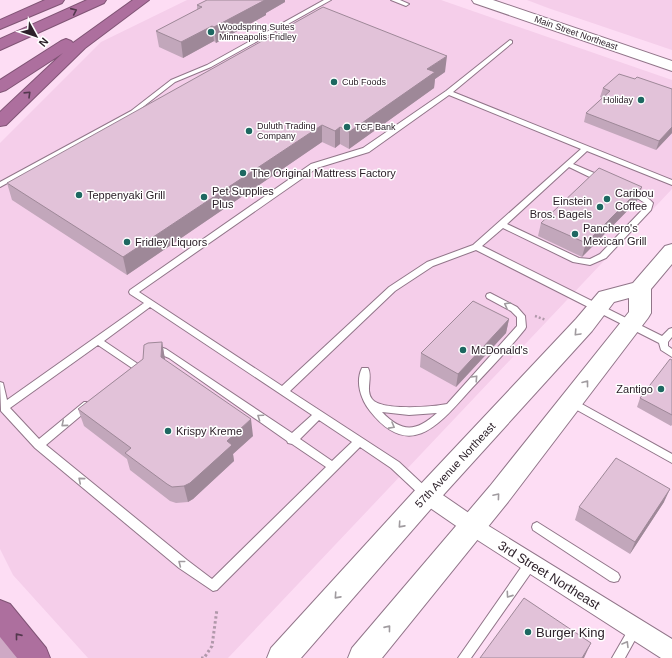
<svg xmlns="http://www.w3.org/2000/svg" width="672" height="658" font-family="Helvetica,sans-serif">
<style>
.built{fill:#f5ceea}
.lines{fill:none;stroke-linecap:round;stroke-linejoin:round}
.service-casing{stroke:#917589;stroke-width:2}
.minor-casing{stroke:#917589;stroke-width:2}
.tertiary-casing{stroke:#917589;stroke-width:2}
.primary-casing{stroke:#805475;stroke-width:2}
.motorway-casing{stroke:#805475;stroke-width:2}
.path-far1{stroke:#b098aa;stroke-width:2.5;stroke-dasharray:2 2;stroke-linecap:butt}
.path{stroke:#b098aa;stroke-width:3;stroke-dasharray:2.5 2.5;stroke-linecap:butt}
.service{fill:#fff;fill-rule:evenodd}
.minor{fill:#fff;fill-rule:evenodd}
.tertiary{fill:#fff;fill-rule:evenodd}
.primary{fill:#cea9c5;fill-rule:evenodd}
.motorway{fill:#ad6f9e;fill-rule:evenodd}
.wall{fill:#c2a7bb}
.shaded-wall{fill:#9e8898}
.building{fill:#e2c2d9;stroke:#9e8898}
.oneway{stroke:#53384d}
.oneway2{stroke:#a09b9f}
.poi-dot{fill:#1d6861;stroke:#fff;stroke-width:1.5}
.labels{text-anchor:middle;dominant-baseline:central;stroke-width:3;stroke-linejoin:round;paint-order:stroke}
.far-poi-label{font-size:9px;fill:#2d212a;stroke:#fff;text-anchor:start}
.far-street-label{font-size:9px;fill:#2d212a;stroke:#fff}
.poi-label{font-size:11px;fill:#2d212a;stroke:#fff;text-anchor:start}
.street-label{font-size:11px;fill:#2d212a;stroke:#fff}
.near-street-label{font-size:13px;fill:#2d212a;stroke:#fff}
.near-poi-label{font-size:13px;fill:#2d212a;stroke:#fff;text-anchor:start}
</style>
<rect width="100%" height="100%" fill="#fdddf4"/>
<path class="built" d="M 187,0 L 441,0 L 672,80 L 672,189 L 228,658 L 88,658 L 13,575 L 0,549 L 0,143 L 101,42 Z
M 527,0 L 672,0 L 672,50 L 548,8 Z"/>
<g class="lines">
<defs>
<path id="service" d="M 324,0 L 331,0 L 211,67 L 175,82 L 135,113 L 0,187 L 0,182 L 131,111 L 171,80 L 207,65 Z
M 391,0 L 400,0 L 409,4 L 406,6 Z
M 510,40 L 512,41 L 512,43 L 453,92 L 672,180 L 672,185 L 587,151 L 573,164 L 606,178 L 606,182 L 600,182 L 569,167 L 507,224 L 579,258 L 590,259 L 600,254 L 643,209 L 645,203 L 624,190 L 628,188 L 631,188 C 639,193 647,196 653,203 L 651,210 L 606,258 L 590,265 L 573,262 L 503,228 L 482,246 L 662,336 L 669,329 L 672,328 L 672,337 L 668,342 L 668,346 L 672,349 L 672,357 L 661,350 L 659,343 L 476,250 L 433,266 L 395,291 L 290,391 L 399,462 L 430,491 L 431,494 L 430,497 L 426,498 L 422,497 L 391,468 L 360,447 L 217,590 L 213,591 L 179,568 L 35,448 L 1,411 L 0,382 L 3,383 L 7,400 L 144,303 L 130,294 L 129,292 L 130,290 L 311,164 L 363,148 L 446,91 ZM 449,95 L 581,149 L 473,245 L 427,262 L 389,287 L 282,386 L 139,292 L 317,168 L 369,152 ZM 150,307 L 312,415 L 292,433 L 166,349 L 163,348 L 150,352 L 148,354 L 150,356 L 153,357 L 162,355 L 169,358 L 287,441 L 288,443 L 292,444 L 326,467 L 212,579 L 187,560 L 46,445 L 90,408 L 92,405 L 90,402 L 84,402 L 39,439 L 10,408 L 98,345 L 132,368 L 138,368 L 140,366 L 138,364 L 104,341 ZM 319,420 L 352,442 L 332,461 L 300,439 Z
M 490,293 L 517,307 L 525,316 L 526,327 L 525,329 C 508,350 490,369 472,388 C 441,422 411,463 370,411 C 361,400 355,382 362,368 L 368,368 C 373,377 365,390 372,399 C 381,411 433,407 447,404 L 517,326 L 517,317 L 511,311 L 487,298 L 486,296 L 487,294 ZM 382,412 L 409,415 L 437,413 C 416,432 402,433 382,412 Z
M 571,398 L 672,454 L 672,463 L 568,405 L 566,402 L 568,399 Z
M 537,522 L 618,573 L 620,577 L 618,581 L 614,582 L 610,581 L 533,530 L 532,527 L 533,524 Z
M 531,558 L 535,559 L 537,563 L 535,567 L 471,658 L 458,658 L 527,559 Z
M 635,623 L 639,625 L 641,629 L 625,658 L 612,658 L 631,625 Z"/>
<path id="minor" d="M 427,486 L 434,489 L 479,520 L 672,639 L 672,658 L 661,658 L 465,532 L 420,501 L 417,495 L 420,489 Z"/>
<path id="tertiary" d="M 472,0 L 493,0 L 672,61 L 672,71 L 474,3 Z
M 672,244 L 672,264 L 651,289 L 651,313 L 648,318 L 508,502 L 382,658 L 348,658 L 352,648 L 490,486 L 629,312 L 629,298 L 614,302 L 592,331 L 436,503 L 301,658 L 267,658 L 271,648 L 418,487 L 576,319 L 599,292 L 633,283 L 665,246 Z"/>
<path id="primary" d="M 0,635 C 13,640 19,646 24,658 L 0,658 Z"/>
<path id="motorway" d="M 45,0 L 64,0 L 62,3 L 0,29 L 0,20 Z
M 87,0 L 106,0 L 104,3 L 0,50 L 0,39 Z
M 133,0 L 149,0 L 85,48 L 6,125 L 0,126 L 0,112 L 63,53 L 6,90 L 0,92 L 0,80 L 61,41 L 66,39 L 71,41 L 73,43 Z
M 0,600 L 10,604 L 46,648 L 50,658 L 17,658 L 0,637 Z"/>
</defs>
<use href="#service" class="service-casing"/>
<use href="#minor" class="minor-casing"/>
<use href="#tertiary" class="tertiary-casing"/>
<use href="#primary" class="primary-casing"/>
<use href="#motorway" class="motorway-casing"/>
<path class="path-far1" d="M 535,316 L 546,320"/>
<path class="path" d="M 201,658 L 204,658 L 212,646 L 217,609"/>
<use href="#service" class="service"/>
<use href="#minor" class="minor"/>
<use href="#tertiary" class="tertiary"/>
<use href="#primary" class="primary"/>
<use href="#motorway" class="motorway"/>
</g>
<path class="wall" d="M 285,2 L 266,13 L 266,15 L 216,43 L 214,41 L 183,58 L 159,47 L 156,31 L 197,10 L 197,5 Z
M 445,72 L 435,79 L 434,88 L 349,149 L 340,144 L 335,148 L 322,142 L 127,275 L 12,200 L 7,183 Z
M 635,79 L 672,89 L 672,133 L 656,150 L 584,122 L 586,113 L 602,98 L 600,97 L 603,88 Z
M 637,201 L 582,257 L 538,236 L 541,223 Z
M 509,319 L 506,333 L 456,387 L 420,367 L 421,353 Z
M 162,342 L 165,360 L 253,436 L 233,454 L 234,461 L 193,499 L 188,502 L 176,503 L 170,501 L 130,470 L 127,459 L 84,426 L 78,409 L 143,359 Z
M 672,360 L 672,425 L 671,426 L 637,407 L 640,398 Z
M 664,502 L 630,554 L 575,520 L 579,507 Z"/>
<path class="shaded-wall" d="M 262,0 L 285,0 L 285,2 L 266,13 L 266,15 L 216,43 L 214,27 Z
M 212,26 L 214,41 L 183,58 L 181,42 Z
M 447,56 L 445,72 L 435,79 L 434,88 L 349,149 L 349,132 L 427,69 Z
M 322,125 L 322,142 L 127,275 L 123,257 Z
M 340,127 L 340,144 L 335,148 L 335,131 Z
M 672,127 L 672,133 L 656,150 L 659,141 Z
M 642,187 L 637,201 L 582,257 L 586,243 Z
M 509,319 L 506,333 L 456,387 L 458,374 Z
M 162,342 L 165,359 L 164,374 L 161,357 Z
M 251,419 L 253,436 L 233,454 L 234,461 L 193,499 L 188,502 L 184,486 L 227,441 Z
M 670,489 L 664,502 L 630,554 L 635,542 Z
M 591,643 L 584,658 L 582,658 Z"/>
<path class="building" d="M 207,0 L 265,0 L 214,27 L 212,26 L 181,42 L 156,31 L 202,7 L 197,5 Z
M 323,7 L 447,56 L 427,69 L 435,72 L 349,132 L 340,127 L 335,131 L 322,125 L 123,257 L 7,183 Z
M 619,74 L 635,79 L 637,77 L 672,89 L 672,127 L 659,141 L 586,113 L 610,91 L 603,88 Z
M 599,168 L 642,187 L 586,243 L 541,223 Z
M 473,301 L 509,319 L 458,374 L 421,353 Z
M 162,342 L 161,357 L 251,419 L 227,441 L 232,445 L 190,483 L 184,486 L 172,487 L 167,484 L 125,453 L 131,448 L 78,409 L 143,359 L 144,345 L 148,343 Z
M 670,359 L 672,360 L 672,415 L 640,398 Z
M 616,458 L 670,489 L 635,542 L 579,507 Z
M 524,598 L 591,643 L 582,658 L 480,658 Z"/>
<defs><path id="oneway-chevron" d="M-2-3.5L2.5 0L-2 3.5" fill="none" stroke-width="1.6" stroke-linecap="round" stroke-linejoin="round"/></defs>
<g class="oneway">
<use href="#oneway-chevron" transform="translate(74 11) rotate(-24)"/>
<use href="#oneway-chevron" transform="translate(28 94) rotate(-44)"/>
<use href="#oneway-chevron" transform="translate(18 636) rotate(-129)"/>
</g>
<g class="oneway2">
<use href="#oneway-chevron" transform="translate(507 305) rotate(-152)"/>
<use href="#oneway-chevron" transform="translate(577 333) rotate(133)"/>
<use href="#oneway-chevron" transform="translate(475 378) rotate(-47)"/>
<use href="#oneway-chevron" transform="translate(586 383) rotate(-52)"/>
<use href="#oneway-chevron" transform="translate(260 417) rotate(-145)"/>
<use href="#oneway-chevron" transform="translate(64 424) rotate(140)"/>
<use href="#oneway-chevron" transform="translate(392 426) rotate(29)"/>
<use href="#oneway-chevron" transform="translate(81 480) rotate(-140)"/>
<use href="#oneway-chevron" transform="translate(497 496) rotate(-50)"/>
<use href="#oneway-chevron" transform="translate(401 525) rotate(132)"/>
<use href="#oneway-chevron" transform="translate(181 563) rotate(-142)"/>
<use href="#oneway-chevron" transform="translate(509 595) rotate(125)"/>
<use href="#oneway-chevron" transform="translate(337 596) rotate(132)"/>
<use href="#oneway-chevron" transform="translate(388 628) rotate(-51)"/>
<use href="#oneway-chevron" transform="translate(626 644) rotate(-59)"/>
</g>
<g class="poi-dot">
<circle cx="211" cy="32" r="4"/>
<circle cx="334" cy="82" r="4"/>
<circle cx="641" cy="100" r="4"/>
<circle cx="347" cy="127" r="4"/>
<circle cx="249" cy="131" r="4"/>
<circle cx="243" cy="173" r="4"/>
<circle cx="79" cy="195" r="4"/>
<circle cx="204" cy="197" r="4"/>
<circle cx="607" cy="199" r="4"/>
<circle cx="600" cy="207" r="4"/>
<circle cx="575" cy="234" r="4"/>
<circle cx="127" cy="242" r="4"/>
<circle cx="463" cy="350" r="4"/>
<circle cx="661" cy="389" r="4"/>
<circle cx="168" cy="431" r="4"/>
<circle cx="528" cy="632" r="4"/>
</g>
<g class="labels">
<g class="far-poi-label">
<text x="219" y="27">Woodspring Suites<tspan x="219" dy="10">Minneapolis Fridley</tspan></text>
<text x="342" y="82">Cub Foods</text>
<text x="633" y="100" text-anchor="end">Holiday</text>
<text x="257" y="126">Duluth Trading<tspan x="257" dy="10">Company</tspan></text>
<text x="355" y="127">TCF Bank</text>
</g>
<g class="far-street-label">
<text transform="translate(576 33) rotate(19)">Main Street Northeast</text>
</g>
<g class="poi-label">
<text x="251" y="173">The Original Mattress Factory</text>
<text x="212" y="191">Pet Supplies<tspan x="212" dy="13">Plus</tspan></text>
<text x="615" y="193">Caribou<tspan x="615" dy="13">Coffee</tspan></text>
<text x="87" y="195">Teppenyaki Grill</text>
<text x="592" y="201" text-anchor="end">Einstein<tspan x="592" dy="13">Bros. Bagels</tspan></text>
<text x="583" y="228">Panchero's<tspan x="583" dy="13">Mexican Grill</tspan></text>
<text x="135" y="242">Fridley Liquors</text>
<text x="471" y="350">McDonald's</text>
<text x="653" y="389" text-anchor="end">Zantigo</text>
<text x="176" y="431">Krispy Kreme</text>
</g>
<g class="street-label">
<text transform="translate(455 465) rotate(-47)">57th Avenue Northeast</text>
</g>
<g class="near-street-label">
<text transform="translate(549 575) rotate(32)">3rd Street Northeast</text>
</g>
<g class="near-poi-label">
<text x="536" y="632">Burger King</text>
</g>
</g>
<g transform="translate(36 36) rotate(130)" stroke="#ffffff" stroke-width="3" paint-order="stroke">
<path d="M0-3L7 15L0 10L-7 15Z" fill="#2d212a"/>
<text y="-6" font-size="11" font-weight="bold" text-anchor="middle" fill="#2d212a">N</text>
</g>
</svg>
